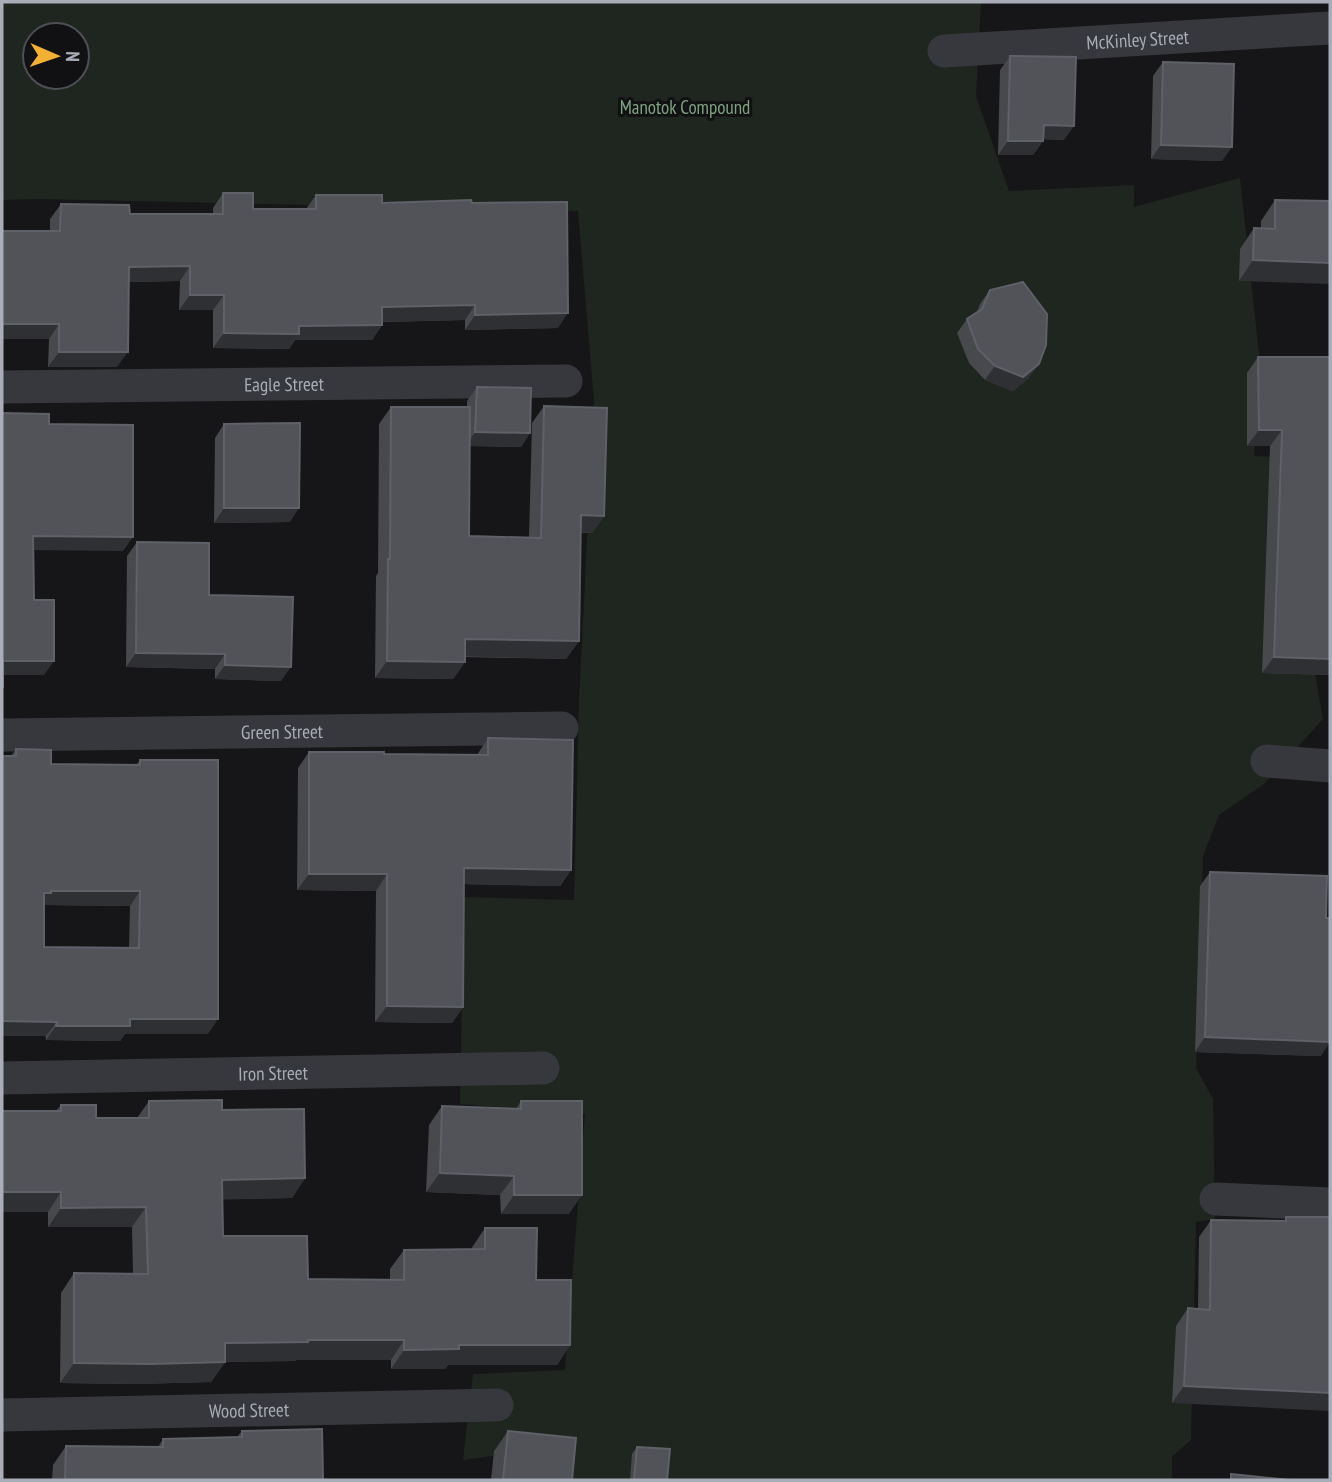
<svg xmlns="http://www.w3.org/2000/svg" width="1332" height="1482" font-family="'PT Sans Narrow',sans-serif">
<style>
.green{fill:#1e261f;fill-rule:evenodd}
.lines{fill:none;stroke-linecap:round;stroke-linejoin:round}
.street{stroke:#37383d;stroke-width:33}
.wall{fill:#47494d;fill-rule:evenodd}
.shaded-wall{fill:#2f3033}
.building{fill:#525359;stroke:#5f6168;stroke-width:2;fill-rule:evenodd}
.labels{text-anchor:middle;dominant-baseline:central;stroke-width:6;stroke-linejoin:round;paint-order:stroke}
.street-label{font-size:19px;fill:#a8adb8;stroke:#111113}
.park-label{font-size:19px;fill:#7fa381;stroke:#111113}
</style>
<rect width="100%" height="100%" fill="#161618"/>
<path class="green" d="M 2,2 L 981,2 L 976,96 L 1009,191 L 1134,185 L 1134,207 L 1240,178 L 1260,363 L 1254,456 L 1296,458 L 1299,583 L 1323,719 L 1264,784 L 1219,815 L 1203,856 L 1196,1068 L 1213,1099 L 1215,1219 L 1196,1222 L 1191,1440 L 1172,1457 L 1172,1480 L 565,1480 L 564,1446 L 463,1460 L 473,1374 L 565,1370 L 585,1114 L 460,1104 L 464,897 L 574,900 L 579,702 L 594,401 L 578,211 L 39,199 L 2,200 ZM 35,35 L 77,35 L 77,77 L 35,77 Z"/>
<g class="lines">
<g class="street">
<path id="s1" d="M 944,51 L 1330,28"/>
<path id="s2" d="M 2,387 L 566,381"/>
<path id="s3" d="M 2,735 L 562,728"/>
<path d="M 1267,761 L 1330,766"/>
<path id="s4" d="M 2,1078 L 543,1068"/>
<path d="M 1216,1199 L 1330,1204"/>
<path id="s5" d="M 2,1415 L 497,1405"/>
</g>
</g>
<path class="wall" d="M 1010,56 L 1064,140 L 1043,139 L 1043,141 L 1033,155 L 998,155 L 1000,70 Z
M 1163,62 L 1222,161 L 1151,159 L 1153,76 Z
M 223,193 L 253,209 L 306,209 L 316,195 L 382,203 L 472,203 L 558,328 L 465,330 L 465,320 L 382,322 L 382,325 L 372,340 L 295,340 L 289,349 L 213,348 L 213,310 L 179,310 L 180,281 L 129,282 L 117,367 L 48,367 L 49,339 L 2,339 L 2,231 L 50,231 L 50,219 L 61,204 L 130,214 L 213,214 L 213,208 Z
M 1275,200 L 1330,201 L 1239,281 L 1240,249 L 1254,228 L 1261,228 L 1261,221 Z
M 990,290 L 1029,378 L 1013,391 L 985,380 L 969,363 L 957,333 L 967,319 L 977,312 L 980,304 Z
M 1258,357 L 1330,357 L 1330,675 L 1262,673 L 1270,446 L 1247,446 L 1247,373 Z
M 477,387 L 530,433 L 521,447 L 470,446 L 469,536 L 529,538 L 532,423 L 544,406 L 604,516 L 592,533 L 581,533 L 579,641 L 566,659 L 465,657 L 465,662 L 453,679 L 375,678 L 376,576 L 378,573 L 379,424 L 391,407 L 467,407 L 467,401 Z
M 224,424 L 290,522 L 214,523 L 215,438 Z
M 137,542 L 209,595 L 281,681 L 215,679 L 215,669 L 126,667 L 127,556 Z
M 488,738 L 571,870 L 560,886 L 464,884 L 463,1007 L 452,1023 L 375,1022 L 376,891 L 297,890 L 298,768 L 309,752 L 384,754 L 477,755 Z
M 16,749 L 51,764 L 136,765 L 140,760 L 208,1034 L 125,1034 L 120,1041 L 46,1040 L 11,756 ZM 44,905 L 130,906 L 129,948 L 44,947 Z
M 1210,872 L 1321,1056 L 1195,1052 L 1200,886 Z
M 149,1101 L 222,1110 L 305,1178 L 292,1198 L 222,1199 L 223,1236 L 308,1279 L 390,1279 L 390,1269 L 404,1250 L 471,1249 L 485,1228 L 536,1280 L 570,1345 L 557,1365 L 448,1365 L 445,1369 L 391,1369 L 391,1360 L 296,1360 L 295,1361 L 225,1362 L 211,1382 L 136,1384 L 60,1383 L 61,1293 L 74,1273 L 133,1274 L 132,1227 L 48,1227 L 48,1212 L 2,1212 L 2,1111 L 56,1111 L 61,1105 L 96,1118 L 137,1118 Z
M 521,1101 L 569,1214 L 501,1214 L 500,1195 L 426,1192 L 429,1125 L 442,1106 L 516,1109 Z
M 1286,1217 L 1330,1217 L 1172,1403 L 1176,1326 L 1188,1308 L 1198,1309 L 1199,1237 L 1211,1220 L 1284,1221 Z
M 242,1431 L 323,1480 L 52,1480 L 53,1465 L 66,1446 L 158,1447 L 163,1439 L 237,1437 Z
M 508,1431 L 572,1480 L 491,1480 L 494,1451 Z
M 637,1447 L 667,1480 L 630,1480 L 632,1454 Z"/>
<path class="shaded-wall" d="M 1044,125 L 1074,126 L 1064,140 L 1034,139 Z
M 1008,141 L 1043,141 L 1033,155 L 998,155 Z
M 1161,145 L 1232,147 L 1222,161 L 1151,159 Z
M 1253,260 L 1330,263 L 1330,284 L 1239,281 Z
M 190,266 L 180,281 L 118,282 L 129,267 Z
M 190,295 L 224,295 L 213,310 L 179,310 Z
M 475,305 L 465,320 L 372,322 L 382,307 Z
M 568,313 L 558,328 L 465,330 L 475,315 Z
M 2,324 L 59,324 L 49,339 L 2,339 Z
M 382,325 L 372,340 L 295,340 L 289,349 L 213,348 L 224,333 L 299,326 Z
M 59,352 L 128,352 L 117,367 L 48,367 Z
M 1039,364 L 1029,378 L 1013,391 L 985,380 L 995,366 Z
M 1259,430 L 1282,430 L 1270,446 L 1247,446 Z
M 475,432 L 530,433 L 521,447 L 466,446 Z
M 224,508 L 299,508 L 290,522 L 214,523 Z
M 581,515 L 604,516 L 592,533 L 569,532 Z
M 33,536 L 133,537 L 123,551 L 23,550 Z
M 465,639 L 579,641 L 566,659 L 453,656 Z
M 136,653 L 225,654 L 215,669 L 126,667 Z
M 1274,657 L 1330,659 L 1330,675 L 1262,673 Z
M 3,661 L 54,661 L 44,675 L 2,675 Z
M 387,661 L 465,662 L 453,679 L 375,678 Z
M 225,665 L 291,667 L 281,681 L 215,679 Z
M 464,868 L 571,870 L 560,886 L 452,884 Z
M 309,874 L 387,874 L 376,891 L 297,890 Z
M 51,891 L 140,891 L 130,906 L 42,905 L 44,893 Z
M 387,1006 L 463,1007 L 452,1023 L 375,1022 Z
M 130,1019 L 218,1019 L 208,1034 L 125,1034 L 120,1041 L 46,1040 L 56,1026 Z
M 2,1021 L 57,1022 L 46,1036 L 2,1036 Z
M 1205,1037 L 1330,1042 L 1321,1056 L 1195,1052 Z
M 440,1173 L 514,1176 L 500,1195 L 426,1192 Z
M 305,1178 L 292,1198 L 209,1200 L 222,1180 Z
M 2,1192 L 61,1192 L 48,1212 L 2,1212 Z
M 514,1195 L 582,1195 L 569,1214 L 501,1214 Z
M 146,1207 L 132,1227 L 48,1227 L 61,1208 Z
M 308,1340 L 404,1340 L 391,1360 L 296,1360 L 295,1361 L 211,1362 L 225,1343 Z
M 459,1345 L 570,1345 L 557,1365 L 448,1365 L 445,1369 L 391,1369 L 404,1350 Z
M 225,1362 L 211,1382 L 136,1384 L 60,1383 L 74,1363 Z
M 1184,1386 L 1330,1393 L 1330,1411 L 1172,1403 Z"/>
<path class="building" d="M 1010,56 L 1076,57 L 1074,126 L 1044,125 L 1043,141 L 1008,141 Z
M 1163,62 L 1234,64 L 1232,147 L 1161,145 Z
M 223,193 L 253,193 L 253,209 L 316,209 L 316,195 L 382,195 L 382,203 L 471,200 L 472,203 L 567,202 L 568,313 L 475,315 L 475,305 L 382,307 L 382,325 L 299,326 L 299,334 L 224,333 L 224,295 L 190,295 L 190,266 L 129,267 L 128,352 L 59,352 L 59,324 L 2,324 L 2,231 L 60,231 L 61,204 L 129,205 L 130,214 L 223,214 Z
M 1275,200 L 1330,201 L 1330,263 L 1253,260 L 1254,228 L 1275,229 Z
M 1023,282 L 1047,314 L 1046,345 L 1039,364 L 1023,377 L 995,366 L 978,349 L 967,319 L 982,309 L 990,290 Z
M 1258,357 L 1330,357 L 1330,659 L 1274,657 L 1282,430 L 1259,430 Z
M 477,387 L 531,388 L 530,433 L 475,432 Z
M 544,406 L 607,408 L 604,516 L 581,515 L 579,641 L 465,639 L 465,662 L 387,661 L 388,559 L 390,559 L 391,407 L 470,407 L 469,536 L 541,538 Z
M 2,413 L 49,414 L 49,424 L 133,425 L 133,537 L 33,536 L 34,600 L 54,600 L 54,661 L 3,661 L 3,687 L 2,687 Z
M 300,423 L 299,508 L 224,508 L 224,424 Z
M 137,542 L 209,543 L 209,595 L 293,597 L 291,667 L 225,665 L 225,654 L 136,653 Z
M 488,738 L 573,740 L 571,870 L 464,868 L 463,1007 L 387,1006 L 387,874 L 309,874 L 309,752 L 384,752 L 384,754 L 488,755 Z
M 16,749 L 51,750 L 51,764 L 140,765 L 140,760 L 218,760 L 218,1019 L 130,1019 L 130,1026 L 56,1026 L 57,1022 L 2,1021 L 2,756 L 16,756 ZM 51,891 L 140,891 L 139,948 L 44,947 L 44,893 L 51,893 Z
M 1210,872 L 1327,876 L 1326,918 L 1330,918 L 1330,1042 L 1205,1037 Z
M 222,1100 L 222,1110 L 304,1109 L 305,1178 L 222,1180 L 223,1236 L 307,1236 L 308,1279 L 404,1280 L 404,1250 L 485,1249 L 485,1228 L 537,1228 L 536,1280 L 571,1280 L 570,1345 L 459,1345 L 459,1349 L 404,1350 L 404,1340 L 308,1340 L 308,1342 L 225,1343 L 225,1362 L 150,1364 L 74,1363 L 74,1273 L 148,1274 L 146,1207 L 61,1208 L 61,1192 L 2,1192 L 2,1111 L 61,1111 L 61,1105 L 96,1105 L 96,1118 L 149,1118 L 149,1101 Z
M 521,1101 L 582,1101 L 582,1195 L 514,1195 L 514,1176 L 440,1173 L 442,1106 L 521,1109 Z
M 1286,1217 L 1330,1217 L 1330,1393 L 1184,1386 L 1188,1308 L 1210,1310 L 1211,1220 L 1286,1221 Z
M 322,1429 L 323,1480 L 65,1480 L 66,1446 L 163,1447 L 163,1439 L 242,1437 L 242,1431 Z
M 508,1431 L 576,1438 L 572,1480 L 503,1480 Z
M 637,1447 L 670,1449 L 667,1480 L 634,1480 Z
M 1231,1474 L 1290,1480 L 1231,1480 Z"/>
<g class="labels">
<g class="street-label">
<text stroke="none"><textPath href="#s1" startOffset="194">McKinley Street</textPath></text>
<text stroke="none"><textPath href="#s2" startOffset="282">Eagle Street</textPath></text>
<text stroke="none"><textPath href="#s3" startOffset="280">Green Street</textPath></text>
<text stroke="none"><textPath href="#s4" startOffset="271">Iron Street</textPath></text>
<text stroke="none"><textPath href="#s5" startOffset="247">Wood Street</textPath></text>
</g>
<g class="park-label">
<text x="685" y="107">Manotok Compound</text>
</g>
</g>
<rect width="1332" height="1482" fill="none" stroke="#a8adb8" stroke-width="7"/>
<g transform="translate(56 56) rotate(92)"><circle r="33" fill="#111113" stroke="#4d4f55" stroke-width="2"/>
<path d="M0-5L12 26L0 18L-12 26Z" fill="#f2b134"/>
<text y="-10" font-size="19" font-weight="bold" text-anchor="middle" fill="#a8adb8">N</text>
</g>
</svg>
